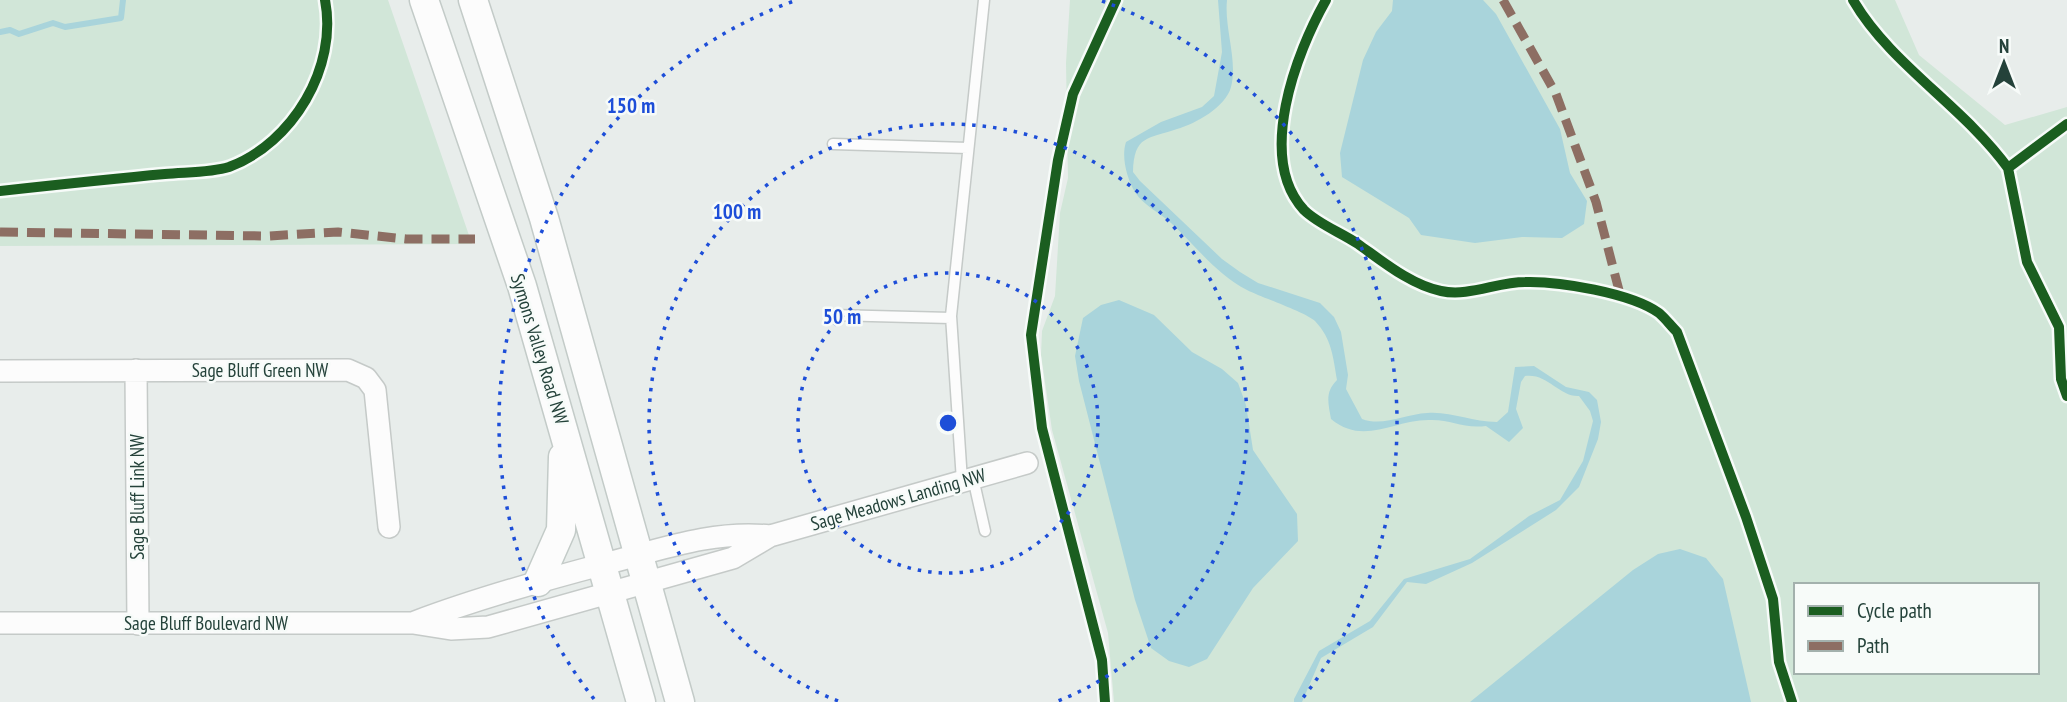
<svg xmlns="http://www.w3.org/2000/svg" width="2067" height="702" font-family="'PT Sans Narrow',sans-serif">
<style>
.green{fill:#d1e6d8;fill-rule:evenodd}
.water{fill:#a9d4db}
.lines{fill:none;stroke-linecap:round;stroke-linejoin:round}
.stream{stroke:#a9d4db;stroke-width:6}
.service-casing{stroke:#c5cac8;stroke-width:13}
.minor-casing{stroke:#c5cac8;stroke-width:24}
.secondary-casing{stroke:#c3cbc8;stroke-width:31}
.service{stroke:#fcfcfc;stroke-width:10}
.minor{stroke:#fcfcfc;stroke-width:21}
.secondary{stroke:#fcfcfc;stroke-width:28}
.quiet{stroke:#8d6e63;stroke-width:9;stroke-dasharray:18 9;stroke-linecap:butt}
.cycleway-casing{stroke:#f7fbf9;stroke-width:15}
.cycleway{stroke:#1b5e20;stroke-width:10}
.ring{fill:none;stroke:#1d4ed8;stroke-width:3.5;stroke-dasharray:3.5 7}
.labels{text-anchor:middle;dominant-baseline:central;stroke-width:5;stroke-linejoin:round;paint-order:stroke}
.street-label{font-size:19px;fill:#24423a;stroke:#f7fbf9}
.centre{fill:#1d4ed8;stroke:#f7fbf9;stroke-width:3.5}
.ring-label{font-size:21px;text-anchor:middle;font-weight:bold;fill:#1d4ed8;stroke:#f7fbf9;stroke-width:5;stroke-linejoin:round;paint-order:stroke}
</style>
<rect width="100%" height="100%" fill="#e8edeb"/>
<path class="green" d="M 0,0 L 388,0 L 472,244 L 0,246 Z
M 1070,0 L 1895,0 L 1919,55 L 2005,125 L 2067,107 L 2067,702 L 1114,702 L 1108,633 L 1052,430 L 1041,355 L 1042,331 L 1055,296 L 1060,213 L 1068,178 L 1066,63 ZM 1796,585 L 2037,585 L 2037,672 L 1796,672 Z"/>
<path class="water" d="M 1218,0 L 1227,0 C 1224,28 1238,60 1231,87 C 1226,107 1195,124 1177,129 C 1148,139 1134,135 1133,172 L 1140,181 L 1222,259 L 1240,272 L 1258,283 L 1320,303 L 1334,317 L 1341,332 L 1348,375 L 1346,389 L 1362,419 C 1383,427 1406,414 1427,413 C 1451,411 1471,422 1497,422 L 1508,412 L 1515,367 L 1534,366 L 1566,387 L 1589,392 L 1597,400 L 1601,422 L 1598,439 L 1579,487 L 1556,510 L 1472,563 L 1426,584 L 1407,582 L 1373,627 L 1321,658 L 1302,702 L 1294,702 L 1294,699 L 1319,651 L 1370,621 L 1404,579 L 1470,559 L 1529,516 L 1560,500 L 1583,461 L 1593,421 L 1590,411 L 1579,396 C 1559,397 1548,373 1525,376 L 1521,382 L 1516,409 L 1523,428 L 1509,442 L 1486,426 C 1464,429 1452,420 1432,420 C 1395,418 1365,447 1331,419 C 1328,402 1325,392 1337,380 C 1333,357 1332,339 1315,321 C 1305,312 1263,298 1247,290 C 1216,274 1196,246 1171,223 C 1159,212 1144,206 1135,192 C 1127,179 1121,157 1126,142 L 1161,122 L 1202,107 L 1214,96 L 1222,52 Z
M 1393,0 L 1483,0 L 1496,14 L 1560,129 L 1570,173 L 1587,201 L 1584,224 L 1562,238 L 1522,237 L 1475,243 L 1421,235 L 1409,218 L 1342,177 L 1340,153 L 1363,60 L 1376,32 L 1392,11 Z
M 1119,300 L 1154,315 L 1192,352 L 1222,369 L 1238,383 L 1246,405 L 1253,450 L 1297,514 L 1298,541 L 1253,588 L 1207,659 L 1189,667 L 1169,661 L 1151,648 L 1135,600 L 1079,381 L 1075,356 L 1083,318 L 1101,305 Z
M 1680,549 L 1706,558 L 1723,579 L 1751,702 L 1470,702 L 1633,570 L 1658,554 Z"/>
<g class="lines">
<path class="stream" d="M 0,32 L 10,30 L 19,34 L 53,23 L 65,27 L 121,18 L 123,0"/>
<defs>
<path id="service" d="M 833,144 L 968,148
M 832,315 L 951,318
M 973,478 L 985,531
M 962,481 L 951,316 L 984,0"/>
<path id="minor" d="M 136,370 L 138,624
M 0,371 L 348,370 L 366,378 L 375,390 L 389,527
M 415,622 C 478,598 543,580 608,563 C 662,549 714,530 770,536
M 0,623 L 413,623 L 451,629 L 488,627 L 733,558 L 770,536 L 1027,463"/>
<path id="secondary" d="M 424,0 L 522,286 L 641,702
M 473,0 L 544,218 L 680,702
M 538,582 L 561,530 L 563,457"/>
</defs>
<use href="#service" class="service-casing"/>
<use href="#minor" class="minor-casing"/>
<use href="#secondary" class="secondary-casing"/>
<use href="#service" class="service"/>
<use href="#minor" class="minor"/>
<use href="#secondary" class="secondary"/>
<path class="quiet" d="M 1503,0 L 1556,94 L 1596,202 L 1621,298
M 0,232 L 268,236 L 338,232 L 406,239 L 475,239"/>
<defs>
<path id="cycleway" d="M 1326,0 C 1296,53 1256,158 1304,210 C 1318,224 1342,233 1358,244 C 1382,261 1411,285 1441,291 C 1469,297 1497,282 1525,282 C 1559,281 1631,293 1659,313 C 1665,318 1671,326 1677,332 L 1746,517 L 1773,599 L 1779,662 L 1792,702
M 1853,0 C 1890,64 1963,106 2008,168
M 2067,124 L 2008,168 L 2027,262 L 2059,327 L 2061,379 L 2067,396
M 0,191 C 55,185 110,179 165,174 C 184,172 210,173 229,167 C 293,143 338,67 325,0
M 1105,702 L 1102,660 L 1042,428 L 1031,335 L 1058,160 L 1073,94 L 1116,0"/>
</defs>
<use href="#cycleway" class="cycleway-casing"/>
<use href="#cycleway" class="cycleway"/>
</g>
<g class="ring">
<circle cx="948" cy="423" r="150"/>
<path d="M838 701A299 299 0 1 1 1058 701"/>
<path d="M594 699A449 449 0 0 1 794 1M1102 1A449 449 0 0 1 1302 699"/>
</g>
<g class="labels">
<g class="street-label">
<text transform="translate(540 349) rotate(73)">Symons Valley Road NW</text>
<text x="260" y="370">Sage Bluff Green NW</text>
<text transform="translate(137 497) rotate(-90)">Sage Bluff Link NW</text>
<text transform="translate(898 499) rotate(-16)">Sage Meadows Landing NW</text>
<text x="206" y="623">Sage Bluff Boulevard NW</text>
</g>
</g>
<circle cx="948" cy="423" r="10" class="centre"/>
<g class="ring-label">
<text x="631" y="113">150 m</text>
<text x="737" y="219">100 m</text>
<text x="842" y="324">50 m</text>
</g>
<rect x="1794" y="583" width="245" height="91" fill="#f7fbf9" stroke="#a3b1ad" stroke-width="2"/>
<rect x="1808" y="606" width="35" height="10" fill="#1b5e20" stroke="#a3b1ad" stroke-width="2"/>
<text x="1857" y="618" font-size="21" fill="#24423a">Cycle path</text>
<rect x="1808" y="641" width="35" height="10" fill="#8d6e63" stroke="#a3b1ad" stroke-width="2"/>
<text x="1857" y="653" font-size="21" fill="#24423a">Path</text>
<g transform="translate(2004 63)" stroke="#f7fbf9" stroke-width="5" paint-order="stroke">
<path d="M0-5L12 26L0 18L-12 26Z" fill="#24423a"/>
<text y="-10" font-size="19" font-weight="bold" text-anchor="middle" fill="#24423a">N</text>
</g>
</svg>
